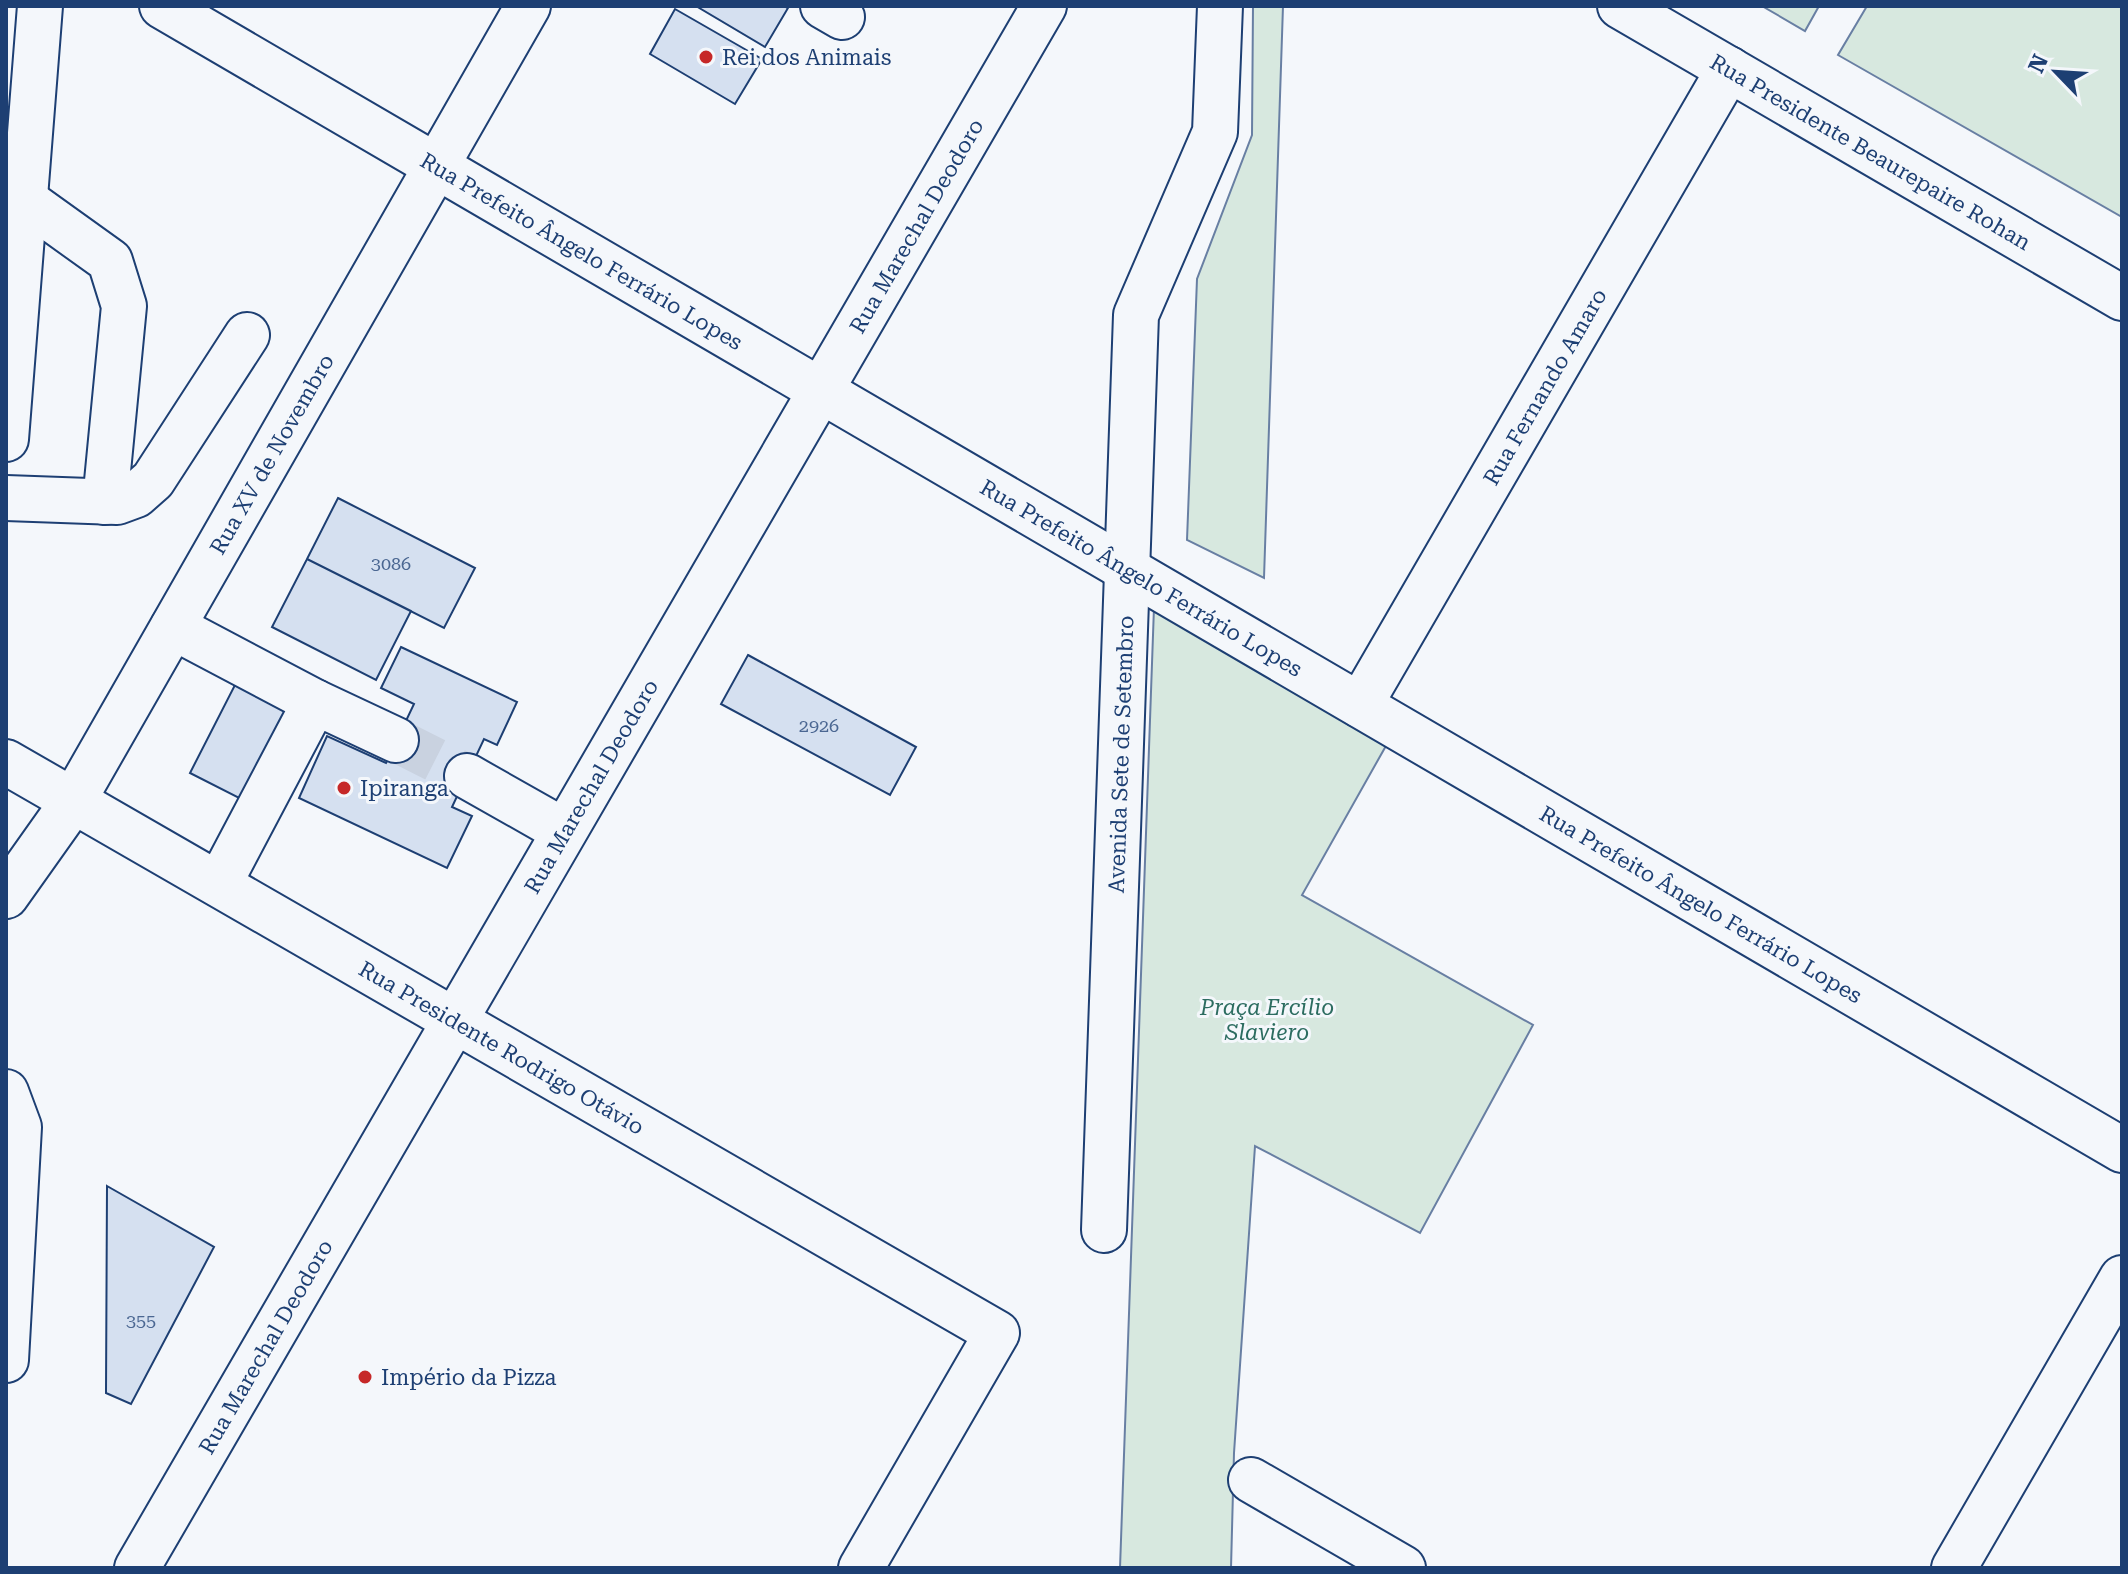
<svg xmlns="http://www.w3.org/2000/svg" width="2128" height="1574" font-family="'Roboto Serif',serif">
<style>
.green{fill:#d7e8df;stroke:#687fa3;stroke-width:2}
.building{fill:#d5e0f0;stroke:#1d3f73;stroke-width:2}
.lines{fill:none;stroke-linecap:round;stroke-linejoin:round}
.minor-tunnel{stroke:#c9d2e0;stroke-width:44;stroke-dasharray:44 22;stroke-linecap:butt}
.minor-casing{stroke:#1d3f73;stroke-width:48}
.major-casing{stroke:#1d3f73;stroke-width:48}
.minor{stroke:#f4f7fb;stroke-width:44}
.major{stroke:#f4f7fb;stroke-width:44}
.poi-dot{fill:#c62828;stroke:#f4f7fb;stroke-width:3}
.labels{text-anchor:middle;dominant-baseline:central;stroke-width:6;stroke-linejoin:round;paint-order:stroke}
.number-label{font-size:18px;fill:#4b6792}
.poi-label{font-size:22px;fill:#1d3f73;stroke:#f4f7fb;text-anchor:start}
.street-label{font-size:22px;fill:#1d3f73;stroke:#f4f7fb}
.park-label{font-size:22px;font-style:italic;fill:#2c6c60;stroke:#f4f7fb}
</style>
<rect width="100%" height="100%" fill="#f4f7fb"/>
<path class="green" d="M 1253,6 L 1283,6 L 1264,578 L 1187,540 L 1197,279 L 1252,135 Z
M 1762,6 L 1819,6 L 1805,31 Z
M 1867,6 L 2122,6 L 2122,217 L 1838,55 Z
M 1154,607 L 1387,744 L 1302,895 L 1533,1025 L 1420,1233 L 1255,1146 L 1234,1453 L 1231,1568 L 1120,1568 Z"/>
<path class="building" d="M 696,6 L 784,6 L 788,8 L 765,47 Z
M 675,9 L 762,59 L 735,104 L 650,54 Z
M 338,498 L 475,568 L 444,628 L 307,559 Z
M 307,559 L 411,611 L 376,680 L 272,627 Z
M 401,647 L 517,702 L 497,745 L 484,739 L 452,807 L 472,816 L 447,868 L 299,798 L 327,736 L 386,763 L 414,704 L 381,688 Z
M 748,655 L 916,747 L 890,795 L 721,704 Z
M 237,681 L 290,708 L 243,800 L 190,773 Z
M 107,1186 L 214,1247 L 131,1404 L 106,1393 Z"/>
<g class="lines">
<path class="minor-tunnel" d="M 396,740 L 467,776"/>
<defs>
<g id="minor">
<path id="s1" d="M 162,6 L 2122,1150"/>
<path d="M 823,6 L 842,17"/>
<path id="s2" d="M 1620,6 L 2122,298"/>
<path d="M 25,200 L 110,261 L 124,306 L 105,502"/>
<path d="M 6,439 L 40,6"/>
<path d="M 6,498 L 117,502 L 136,495 L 153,480 L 247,335"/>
<path d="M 173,627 L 315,702"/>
<path id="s3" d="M 1360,705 L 1729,69"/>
<path id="s4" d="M 6,762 L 997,1333 L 861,1568"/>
<path d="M 467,776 L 564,831"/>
<path d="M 219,884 L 315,702 L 396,740"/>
<path d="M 6,1092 L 19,1127 L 6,1360"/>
<path id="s5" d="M 1104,1230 L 1136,315 L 1215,132 L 1220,6"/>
<path d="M 1251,1480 L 1403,1568"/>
<path d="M 1954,1568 L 2122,1278"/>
</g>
<g id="major">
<path id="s6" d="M 6,896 L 72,803 L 528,6"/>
<path id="s7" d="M 137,1568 L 1044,6"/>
</g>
</defs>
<use href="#minor" class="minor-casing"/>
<use href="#major" class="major-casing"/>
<use href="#minor" class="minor"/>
<use href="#major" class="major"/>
</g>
<g class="poi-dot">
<circle cx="706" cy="57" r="8"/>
<circle cx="344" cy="788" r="8"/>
<circle cx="365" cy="1377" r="8"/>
</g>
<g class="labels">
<g class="number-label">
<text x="391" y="563">3086</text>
<text x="819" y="725">2926</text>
<text x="141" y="1320">355</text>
</g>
<g class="poi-label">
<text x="722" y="57">Rei dos Animais</text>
<text x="360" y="788">Ipiranga</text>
<text x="381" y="1377">Império da Pizza</text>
</g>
<g class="street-label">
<text stroke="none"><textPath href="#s2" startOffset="290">Rua Presidente Beaurepaire Rohan</textPath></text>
<text stroke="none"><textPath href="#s7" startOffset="1552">Rua Marechal Deodoro</textPath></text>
<text stroke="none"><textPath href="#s1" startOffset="486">Rua Prefeito Ângelo Ferrário Lopes</textPath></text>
<text stroke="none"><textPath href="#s3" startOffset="368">Rua Fernando Amaro</textPath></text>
<text stroke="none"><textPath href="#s6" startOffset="516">Rua XV de Novembro</textPath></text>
<text stroke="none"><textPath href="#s1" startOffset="1134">Rua Prefeito Ângelo Ferrário Lopes</textPath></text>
<text stroke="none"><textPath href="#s5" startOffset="476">Avenida Sete de Setembro</textPath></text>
<text stroke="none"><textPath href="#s7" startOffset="904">Rua Marechal Deodoro</textPath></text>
<text stroke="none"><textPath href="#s1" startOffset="1782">Rua Prefeito Ângelo Ferrário Lopes</textPath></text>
<text stroke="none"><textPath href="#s4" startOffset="572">Rua Presidente Rodrigo Otávio</textPath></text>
<text stroke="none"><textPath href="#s7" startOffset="256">Rua Marechal Deodoro</textPath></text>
</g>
<g class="park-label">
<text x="1267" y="1007">Praça Ercílio<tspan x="1267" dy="25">Slaviero</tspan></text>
</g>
</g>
<rect width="2128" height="1574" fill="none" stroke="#1d3f73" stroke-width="16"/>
<g transform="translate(2056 72) rotate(295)" stroke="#f4f7fb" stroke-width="6" paint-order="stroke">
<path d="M0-6L14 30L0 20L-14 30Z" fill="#1d3f73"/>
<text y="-12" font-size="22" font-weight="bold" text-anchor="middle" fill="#1d3f73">N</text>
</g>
</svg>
